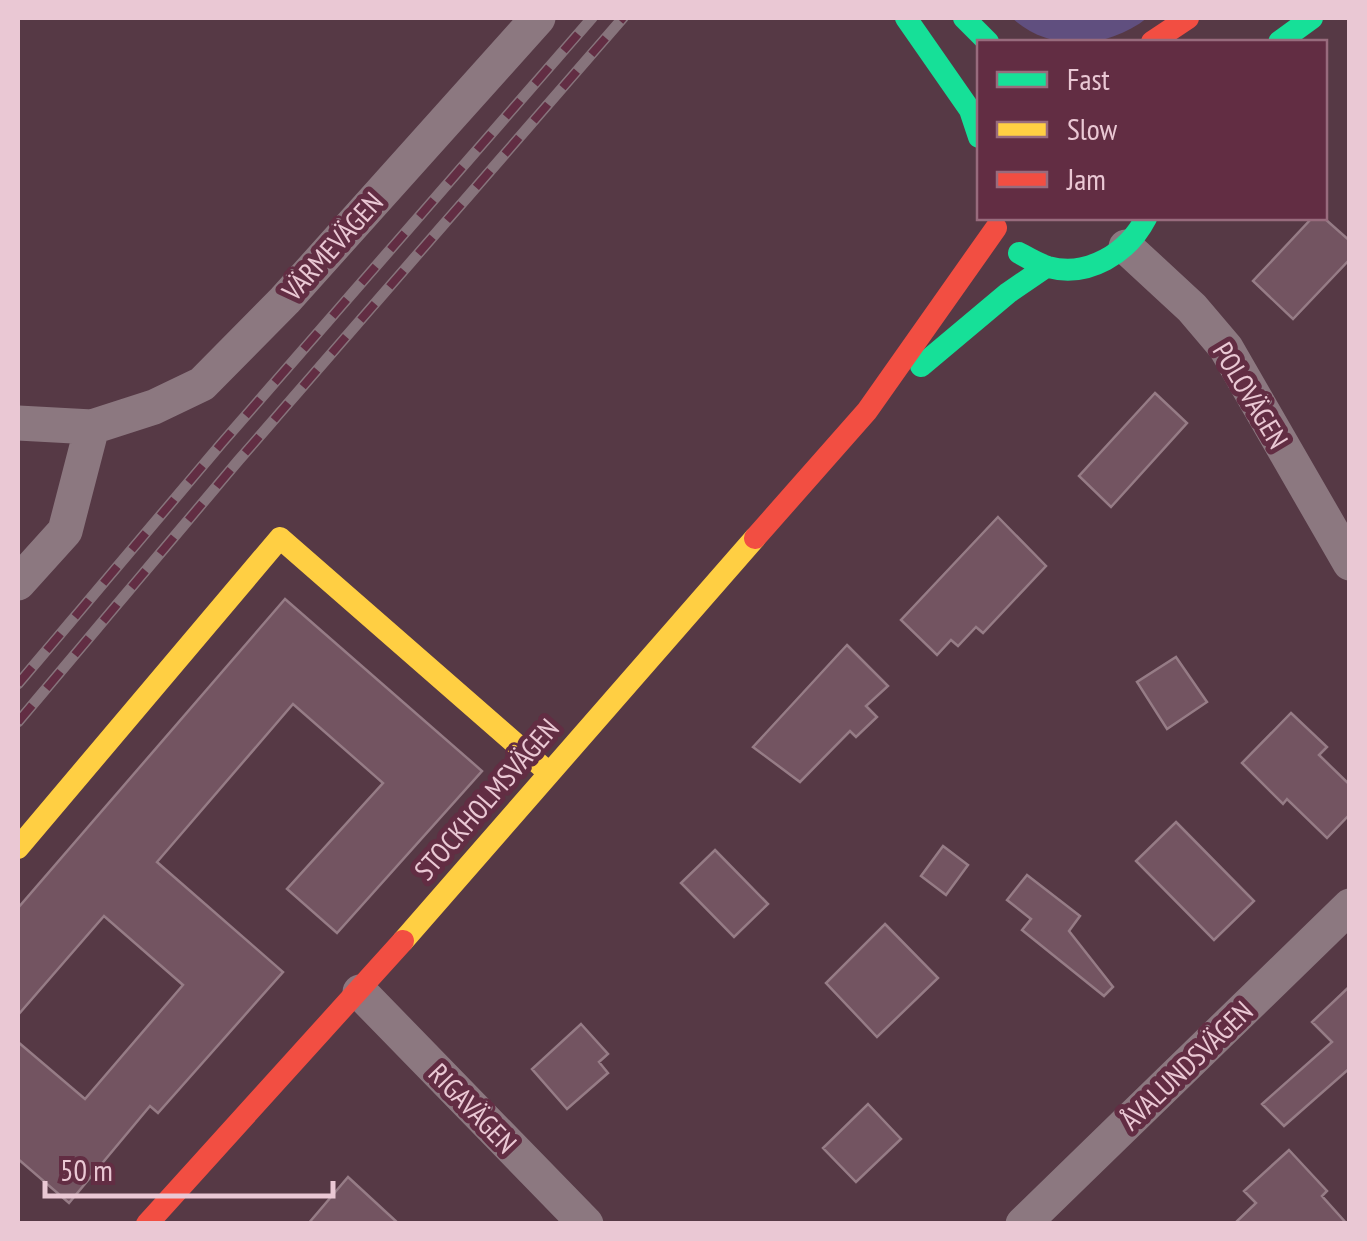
<svg xmlns="http://www.w3.org/2000/svg" width="1367" height="1241" font-family="'PT Sans Narrow',sans-serif">
<style>
.green{fill:#604f7f}
.building{fill:#735461;stroke:#967c86;stroke-width:2.5}
.lines{fill:none;stroke-linecap:round;stroke-linejoin:round}
.street{stroke:#8c7880;stroke-width:35}
.fast{stroke:#16e098;stroke-width:22}
.slow{stroke:#ffcf43;stroke-width:22}
.jam{stroke:#f24e42;stroke-width:22}
.rail-casing{stroke:#87747c;stroke-width:11}
.rail{stroke:#622d43;stroke-width:8;stroke-dasharray:22;stroke-linecap:butt}
.labels{text-anchor:middle;dominant-baseline:central;stroke-width:10;stroke-linejoin:round;paint-order:stroke}
.street-label{font-size:28px;fill:#eac8d4;stroke:#622d43}
</style>
<rect width="100%" height="100%" fill="#563945"/>
<path class="green" d="M 1012,18 L 1147,18 C 1108,49 1050,53 1012,18 Z"/>
<path class="building" d="M 1312,218 L 1324,218 L 1350,241 L 1350,259 L 1293,319 L 1253,281 Z
M 1155,393 L 1187,423 L 1111,507 L 1079,476 Z
M 998,517 L 1046,566 L 983,633 L 976,627 L 958,646 L 951,640 L 937,655 L 901,620 Z
M 285,599 L 482,771 L 337,933 L 287,889 L 383,783 L 293,704 L 157,862 L 283,972 L 158,1113 L 150,1106 L 69,1203 L 18,1159 L 18,1042 L 85,1099 L 183,985 L 104,916 L 18,1015 L 18,908 Z
M 847,645 L 888,686 L 866,706 L 877,717 L 856,737 L 850,731 L 800,782 L 753,747 Z
M 1176,657 L 1207,702 L 1167,729 L 1137,682 Z
M 1291,713 L 1327,747 L 1319,755 L 1350,785 L 1350,814 L 1327,838 L 1287,799 L 1283,804 L 1242,763 Z
M 1176,822 L 1254,901 L 1214,940 L 1136,861 Z
M 943,846 L 968,865 L 946,895 L 921,876 Z
M 715,850 L 768,904 L 734,937 L 681,883 Z
M 1027,875 L 1080,916 L 1069,931 L 1113,987 L 1104,996 L 1022,930 L 1031,919 L 1007,900 Z
M 885,924 L 938,978 L 877,1037 L 826,983 Z
M 1350,986 L 1350,1068 L 1284,1126 L 1262,1104 L 1332,1042 L 1312,1022 Z
M 581,1024 L 608,1054 L 599,1062 L 608,1073 L 567,1109 L 532,1069 Z
M 868,1104 L 901,1139 L 856,1182 L 823,1148 Z
M 1289,1150 L 1327,1191 L 1322,1196 L 1347,1224 L 1234,1224 L 1256,1203 L 1244,1191 Z
M 348,1177 L 399,1224 L 308,1224 Z"/>
<g class="lines">
<path class="street" d="M 1126,247 L 1192,308 L 1226,348 L 1350,563
M 18,423 L 92,427 L 154,407 L 202,384 L 285,300 L 538,18
M 18,583 L 65,531 L 92,427
M 360,992 L 586,1224
M 1023,1224 L 1350,906"/>
<path class="fast" d="M 906,18 L 970,110 L 979,137
M 964,18 L 988,42
M 1279,42 L 1312,18
M 1019,253 C 1028,258 1038,264 1048,267 C 1088,278 1128,253 1146,218
M 921,366 L 1008,293 L 1046,267"/>
<path class="slow" d="M 18,848 L 280,538 L 548,772
M 403,941 L 755,538"/>
<path class="jam" d="M 1152,42 L 1188,18
M 755,538 L 867,411 L 996,228
M 147,1224 L 403,941"/>
<defs>
<path id="rail" d="M 18,684 L 221,444 L 592,18
M 18,722 L 238,461 L 623,18"/>
</defs>
<use href="#rail" class="rail-casing"/>
<use href="#rail" class="rail"/>
</g>
<g class="labels">
<g class="street-label">
<text transform="translate(332 246) rotate(-48)">VÄRMEVÄGEN</text>
<text transform="translate(1251 395) rotate(59)">POLOVÄGEN</text>
<text transform="translate(486 799) rotate(-49)">STOCKHOLMSVÄGEN</text>
<text transform="translate(1186 1065) rotate(-44)">ÅVALUNDSVÄGEN</text>
<text transform="translate(473 1108) rotate(46)">RIGAVÄGEN</text>
</g>
</g>
<rect width="1367" height="1241" fill="none" stroke="#eac8d4" stroke-width="40"/>
<rect x="977" y="40" width="350" height="180" fill="#622d43" stroke="#986b7d" stroke-width="2.5"/>
<rect x="997" y="72" width="50" height="15" fill="#16e098" stroke="#986b7d" stroke-width="2.5"/>
<text x="1067" y="90" font-size="30" fill="#eac8d4">Fast</text>
<rect x="997" y="122" width="50" height="15" fill="#ffcf43" stroke="#986b7d" stroke-width="2.5"/>
<text x="1067" y="140" font-size="30" fill="#eac8d4">Slow</text>
<rect x="997" y="172" width="50" height="15" fill="#f24e42" stroke="#986b7d" stroke-width="2.5"/>
<text x="1067" y="190" font-size="30" fill="#eac8d4">Jam</text>
<path d="M45 1181v15h288v-15" fill="none" stroke="#eac8d4" stroke-width="5"/>
<text x="60" y="1181" font-size="30" fill="#eac8d4" stroke="#622d43" stroke-width="8" paint-order="stroke">50 m</text>
</svg>
